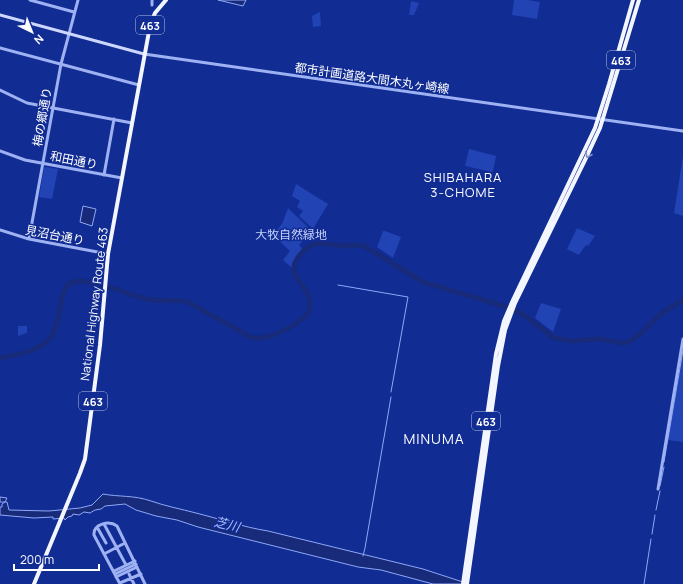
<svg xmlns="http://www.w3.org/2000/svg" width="683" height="584" font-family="Manrope,'Noto Sans JP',sans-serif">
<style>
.green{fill:#2243b3}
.water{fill:#172b7a;stroke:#8fa8f7}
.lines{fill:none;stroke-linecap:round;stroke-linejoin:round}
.stream{stroke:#8fa8f7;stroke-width:1}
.river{stroke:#172b7a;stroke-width:5}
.tertiary{stroke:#9eb1f3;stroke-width:3}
.secondary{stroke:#cdd7fd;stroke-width:3}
.trunk{stroke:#f4f6ff;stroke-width:4}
.oneway{stroke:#8291c9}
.labels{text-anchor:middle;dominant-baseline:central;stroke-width:3;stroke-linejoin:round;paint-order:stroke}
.shield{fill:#112c93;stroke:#b8c0df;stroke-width:1}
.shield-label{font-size:11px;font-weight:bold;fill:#fff}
.street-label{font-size:12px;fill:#fff;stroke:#112c93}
.park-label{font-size:12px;fill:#c5d2fd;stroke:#112c93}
.neighbourhood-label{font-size:13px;letter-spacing:1px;fill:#fff;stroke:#112c93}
.water-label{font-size:13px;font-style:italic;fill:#aabcfa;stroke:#112c93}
.quarter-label{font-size:14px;letter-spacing:1px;fill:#fff;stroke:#112c93}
</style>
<rect width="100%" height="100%" fill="#112c93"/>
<path class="green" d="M 514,0 L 528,0 L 540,2 L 537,19 L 512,15 Z
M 411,1 L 419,3 L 414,15 L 409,15 Z
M 320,12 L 321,26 L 313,27 L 312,16 Z
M 469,149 L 496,156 L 493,171 L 492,172 L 465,166 Z
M 683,156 L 683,216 L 674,213 Z
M 46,167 L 58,169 L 52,199 L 39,197 L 44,168 Z
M 296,184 L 328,204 L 313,229 L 299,216 L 303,211 L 297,207 L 300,201 L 292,196 Z
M 288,208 L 312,231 L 299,245 L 303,250 L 296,258 L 292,268 L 283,260 L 290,251 L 273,235 L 282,224 Z
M 577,228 L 595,236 L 588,246 L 586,245 L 579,255 L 567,249 Z
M 383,231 L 385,231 L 401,237 L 393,258 L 377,247 Z
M 541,303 L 561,309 L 553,332 L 535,318 Z
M 18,326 L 27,326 L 27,333 L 18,336 Z
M 683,348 L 683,442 L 667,440 Z"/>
<path class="water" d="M 218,0 L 246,0 L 243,6 Z
M 83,206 L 96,209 L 92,226 L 80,222 Z
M 103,494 C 118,497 134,495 151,501 C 165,506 181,509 196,513 C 220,519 243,527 268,531 L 423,569 L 469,584 L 433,584 L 381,570 L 358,567 L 198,527 L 177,520 L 156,516 L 136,510 L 125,504 L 105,506 L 101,509 L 95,510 L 90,513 L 84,512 L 79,515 L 73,514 L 72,516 L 68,517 L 65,520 L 64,518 L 53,519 L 53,517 L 34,518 L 0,515 L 0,507 L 2,507 L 2,504 L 5,502 L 0,502 L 0,497 L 7,498 L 5,502 L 7,502 L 9,510 L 49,511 L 80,508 L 92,505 Z"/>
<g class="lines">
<path class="stream" d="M 338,285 L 408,297 L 391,392
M 664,462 L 683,350
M 660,486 L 664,467
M 656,510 L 660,491
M 652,534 L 655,515
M 363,556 L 365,548 L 391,397
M 644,584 L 651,539"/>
<path class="river" d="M 515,310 L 525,316 L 554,338 L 571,341 L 599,339 L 622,343 L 628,342 L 639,335 L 662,313 L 683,300
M 0,358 C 16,355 33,353 46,342 C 63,328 58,291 69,284 C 86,274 127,295 146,299 C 160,302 174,299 188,302 C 204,311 220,320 236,329 C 242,332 249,338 255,338 C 269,339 284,331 295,324 C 301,319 310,315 310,306 C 311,290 296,283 294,271 C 292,261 306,246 315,244 C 325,242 336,246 346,246 C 352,246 357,244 364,246 L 423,282 L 507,307"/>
<path class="tertiary" d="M 30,0 L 74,12
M 152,5 L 152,0
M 0,48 L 139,85
M 144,54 L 683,131
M 0,90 L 27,103 L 132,123
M 0,151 L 25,160 L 122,178
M 104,175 L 114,119
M 0,230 L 29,239 L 108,254
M 29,239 L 61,64 L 78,0
M 658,489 L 683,339
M 104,524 L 126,565
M 97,527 L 106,543
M 104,554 L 125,543
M 114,571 L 135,561
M 115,574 L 136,564
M 129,574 L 134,584
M 116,577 L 137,567
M 120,583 L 141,574
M 120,584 L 94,535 C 93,524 109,520 117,526 L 145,584"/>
<path class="secondary" d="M 0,15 L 144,54"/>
<path class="trunk" d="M 34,584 L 80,473 L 85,459 L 100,345 L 108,254 L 150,26 L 155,13 L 166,0
M 463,584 L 496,354 L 504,321 L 513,300 L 595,128 L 609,84 L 633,0
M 467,584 L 498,366 L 505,330 L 515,303 L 585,160 L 600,128 L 639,0"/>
</g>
<defs><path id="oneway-chevron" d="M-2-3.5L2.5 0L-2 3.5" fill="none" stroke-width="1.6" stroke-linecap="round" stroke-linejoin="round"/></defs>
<use class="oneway" href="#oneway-chevron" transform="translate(588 155) rotate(115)"/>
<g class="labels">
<g class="shield">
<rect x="136" y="16" width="28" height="18" rx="3"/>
<rect x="607" y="51" width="28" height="18" rx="3"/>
<rect x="79" y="392" width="28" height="18" rx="3"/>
<rect x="472" y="412" width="28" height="18" rx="3"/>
</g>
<g class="shield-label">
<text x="150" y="25">463</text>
<text x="621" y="60">463</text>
<text x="93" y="401">463</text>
<text x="486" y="421">463</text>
</g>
<g class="street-label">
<text transform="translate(372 78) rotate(8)">都市計画道路大間木丸ヶ崎線</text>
<text transform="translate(42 117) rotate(-80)">梅の郷通り</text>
<text transform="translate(74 160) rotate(11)">和田通り</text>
<text transform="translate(55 235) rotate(11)">見沼台通り</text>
<text transform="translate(94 304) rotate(-83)">National Highway Route 463</text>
</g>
<g class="park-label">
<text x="291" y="234">大牧自然緑地</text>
</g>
<g class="neighbourhood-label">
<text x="463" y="177">SHIBAHARA<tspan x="463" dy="15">3-CHOME</tspan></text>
</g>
<g class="water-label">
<text transform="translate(227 524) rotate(14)">芝川</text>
</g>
<g class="quarter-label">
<text x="434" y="438">MINUMA</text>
</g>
</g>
<g transform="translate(32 32) rotate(137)" stroke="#112c93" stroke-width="3" paint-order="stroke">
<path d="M0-3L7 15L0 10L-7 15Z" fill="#ffffff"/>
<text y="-6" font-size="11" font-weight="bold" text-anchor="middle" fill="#ffffff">N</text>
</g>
<path d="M14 564v6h85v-6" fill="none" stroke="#ffffff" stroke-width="2"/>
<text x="20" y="564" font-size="12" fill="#ffffff" stroke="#112c93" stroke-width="3" paint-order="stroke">200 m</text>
</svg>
